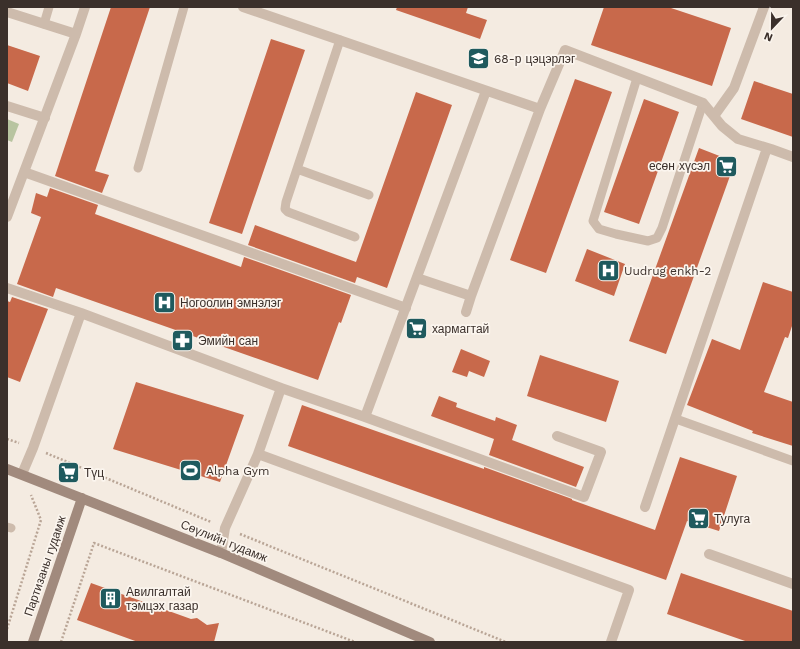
<svg xmlns="http://www.w3.org/2000/svg" width="800" height="649" font-family="'Work Sans',sans-serif">
<style>
.green{fill:#b8c4a0}
.building{fill:#c8694b}
.lines{fill:none;stroke-linecap:round;stroke-linejoin:round}
.path{stroke:#b9a596;stroke-width:2.5;stroke-dasharray:2 2;stroke-linecap:butt}
.service{stroke:#cdbbac;stroke-width:9}
.minor{stroke:#cdbbac;stroke-width:10}
.secondary{stroke:#a18a7d;stroke-width:10}
.labels{text-anchor:middle;dominant-baseline:central;stroke-width:3.5;stroke-linejoin:round;paint-order:stroke}
.poi-label{font-size:12px;fill:#3b302b;stroke:#fbf5ee;text-anchor:start}
.street-label{font-size:12px;fill:#3b302b;stroke:#fbf5ee}
</style>
<rect width="100%" height="100%" fill="#f4ebe1"/>
<path class="green" d="M 7,119 L 19,124 L 12,142 L 7,140 Z"/>
<path class="building" d="M 111,7 L 150,7 L 95,171 L 109,175 L 102,193 L 55,176 Z
M 397,7 L 468,7 L 466,13 L 487,20 L 480,39 L 396,10 Z
M 604,7 L 668,7 L 731,28 L 712,86 L 591,45 Z
M 271,39 L 305,50 L 242,234 L 209,223 Z
M 7,45 L 40,56 L 28,91 L 7,83 Z
M 575,79 L 612,92 L 546,273 L 510,260 Z
M 754,81 L 793,94 L 793,137 L 741,119 Z
M 416,92 L 452,105 L 387,288 L 357,277 L 355,283 L 248,245 L 255,225 L 356,262 Z
M 644,99 L 679,112 L 639,224 L 604,212 Z
M 699,148 L 735,162 L 666,354 L 629,341 Z
M 50,188 L 98,205 L 95,214 L 241,267 L 244,257 L 351,295 L 341,323 L 339,322 L 318,380 L 56,288 L 53,297 L 17,284 L 41,217 L 31,213 L 36,193 L 47,197 Z
M 587,249 L 625,264 L 614,296 L 575,281 Z
M 763,282 L 793,292 L 793,323 L 788,338 L 785,337 L 764,392 L 793,402 L 793,446 L 752,433 L 753,431 L 687,405 L 712,339 L 740,350 Z
M 12,297 L 48,309 L 20,382 L 7,377 L 7,301 L 10,302 Z
M 461,349 L 490,361 L 484,377 L 469,371 L 467,377 L 452,372 Z
M 540,355 L 619,381 L 606,422 L 527,396 Z
M 136,382 L 244,415 L 220,482 L 113,449 Z
M 439,396 L 457,403 L 456,407 L 495,421 L 496,417 L 517,425 L 512,440 L 584,467 L 576,487 L 489,455 L 494,439 L 431,416 Z
M 302,405 L 484,469 L 484,467 L 572,499 L 572,500 L 655,530 L 680,457 L 737,476 L 719,531 L 687,521 L 666,580 L 288,446 Z
M 681,573 L 793,611 L 793,642 L 748,642 L 667,614 Z
M 91,583 L 191,619 L 197,618 L 207,625 L 219,623 L 214,642 L 138,642 L 77,620 Z"/>
<g class="lines">
<path class="path" d="M 7,439 L 19,443
M 46,453 L 211,522
M 240,534 L 506,642
M 7,629 L 41,520 L 31,495
M 61,642 L 94,543 L 355,642"/>
<path class="service" d="M 44,24 L 49,7
M 340,40 L 286,202 L 285,209 L 288,212 L 355,237
M 637,78 L 593,221 L 599,229 L 616,234 L 648,241 L 657,238 L 662,228 L 703,103
M 138,168 L 184,7
M 297,169 L 369,195
M 676,419 L 793,461
M 7,527 L 11,528"/>
<path class="minor" d="M 243,7 L 540,109 L 565,50 L 703,103 L 722,126 L 738,139 L 771,149 L 793,157
M 7,12 L 76,34
M 7,106 L 45,118
M 714,116 L 734,88 L 764,7
M 24,172 L 406,308
M 7,217 L 76,34 L 85,7
M 417,278 L 471,296
M 7,288 L 81,313
M 466,312 L 471,296 L 540,109
M 281,388 L 365,417 L 486,91
M 365,417 L 584,497 L 601,452 L 557,436
M 22,474 L 33,448 L 81,313 L 281,388 L 258,454 L 629,590 L 611,642
M 645,507 L 767,148
M 221,553 L 225,528 L 258,454
M 709,554 L 793,584"/>
<path class="secondary" d="M 7,469 L 221,553 L 430,642
M 33,642 L 82,498"/>
</g>
<defs>
<symbol id="school-square" viewBox="-11 -11 22 22"><rect x="-9" y="-9" width="18" height="18" rx="4" fill="#1f5a5e" stroke="#fbf5ee"/><path d="M0-5L7-2L0 1L-7-2ZM-4 1L0 2.5L4 1V4Q0 6-4 4Z" fill="#fff"/></symbol>
<symbol id="supermarket-square" viewBox="-11 -11 22 22"><rect x="-9" y="-9" width="18" height="18" rx="4" fill="#1f5a5e" stroke="#fbf5ee"/><path d="M-6-5.5h2.5l.6 2H6L4.5 2H-2.5L-4.4-4H-6ZM-1.5 3.2a1.3 1.3 0 1 0 .1 0ZM3 3.2a1.3 1.3 0 1 0 .1 0Z" fill="#fff"/></symbol>
<symbol id="hospital-square" viewBox="-11 -11 22 22"><rect x="-9" y="-9" width="18" height="18" rx="4" fill="#1f5a5e" stroke="#fbf5ee"/><path d="M-5-5h3v3.5h4V-5h3V5h-3V1.5h-4V5h-3Z" fill="#fff"/></symbol>
<symbol id="pharmacy-square" viewBox="-11 -11 22 22"><rect x="-9" y="-9" width="18" height="18" rx="4" fill="#1f5a5e" stroke="#fbf5ee"/><path d="M-2-6h4v4h4v4h-4v4h-4v-4h-4v-4h4Z" fill="#fff"/></symbol>
<symbol id="stadium-square" viewBox="-11 -11 22 22"><rect x="-9" y="-9" width="18" height="18" rx="4" fill="#1f5a5e" stroke="#fbf5ee"/><path d="M0-5a6.5 5 0 1 0 0 10a6.5 5 0 1 0 0-10ZM-3.5-1.8h7v3.6h-7Z" fill="#fff"/></symbol>
<symbol id="building-square" viewBox="-11 -11 22 22"><rect x="-9" y="-9" width="18" height="18" rx="4" fill="#1f5a5e" stroke="#fbf5ee"/><path d="M-4-6H4V6H1V3H-1V6H-4ZM-2.5-4.3h1.7v1.8h-1.7ZM.8-4.3h1.7v1.8H.8ZM-2.5-1h1.7V.8h-1.7ZM.8-1h1.7V.8H.8Z" fill="#fff"/></symbol>
</defs>
<g fill-rule="evenodd">
<use href="#school-square" x="466" y="46" width="25" height="25"/>
<use href="#supermarket-square" x="714" y="154" width="25" height="25"/>
<use href="#hospital-square" x="596" y="258" width="25" height="25"/>
<use href="#hospital-square" x="152" y="290" width="25" height="25"/>
<use href="#supermarket-square" x="404" y="316" width="25" height="25"/>
<use href="#pharmacy-square" x="170" y="328" width="25" height="25"/>
<use href="#stadium-square" x="178" y="458" width="25" height="25"/>
<use href="#supermarket-square" x="56" y="460" width="25" height="25"/>
<use href="#supermarket-square" x="686" y="506" width="25" height="25"/>
<use href="#building-square" x="98" y="586" width="25" height="25"/>
</g>
<g class="labels">
<g class="poi-label">
<text x="494" y="59">68-р цэцэрлэг</text>
<text x="710" y="166" text-anchor="end">есөн хүсэл</text>
<text x="624" y="271">Uudrug enkh-2</text>
<text x="180" y="303">Ногоолин эмнэлэг</text>
<text x="432" y="329">хармагтай</text>
<text x="198" y="341">Эмийн сан</text>
<text x="206" y="471">Alpha Gym</text>
<text x="84" y="473">Түц</text>
<text x="714" y="519">Тулуга</text>
<text x="126" y="592">Авилгалтай<tspan x="126" dy="14">тэмцэх газар</tspan></text>
</g>
<g class="street-label">
<text transform="translate(224 541) rotate(22)">Сөүлийн гудамж</text>
<text transform="translate(45 566) rotate(-71)">Партизаны гудамж</text>
</g>
</g>
<rect width="800" height="649" fill="none" stroke="#3b302b" stroke-width="16"/>
<g transform="translate(772 28) rotate(202)" stroke="#fbf5ee" stroke-width="3" paint-order="stroke">
<path d="M0-3L7 15L0 10L-7 15Z" fill="#3b302b"/>
<text y="-6" font-size="11" font-weight="bold" text-anchor="middle" fill="#3b302b">N</text>
</g>
</svg>
